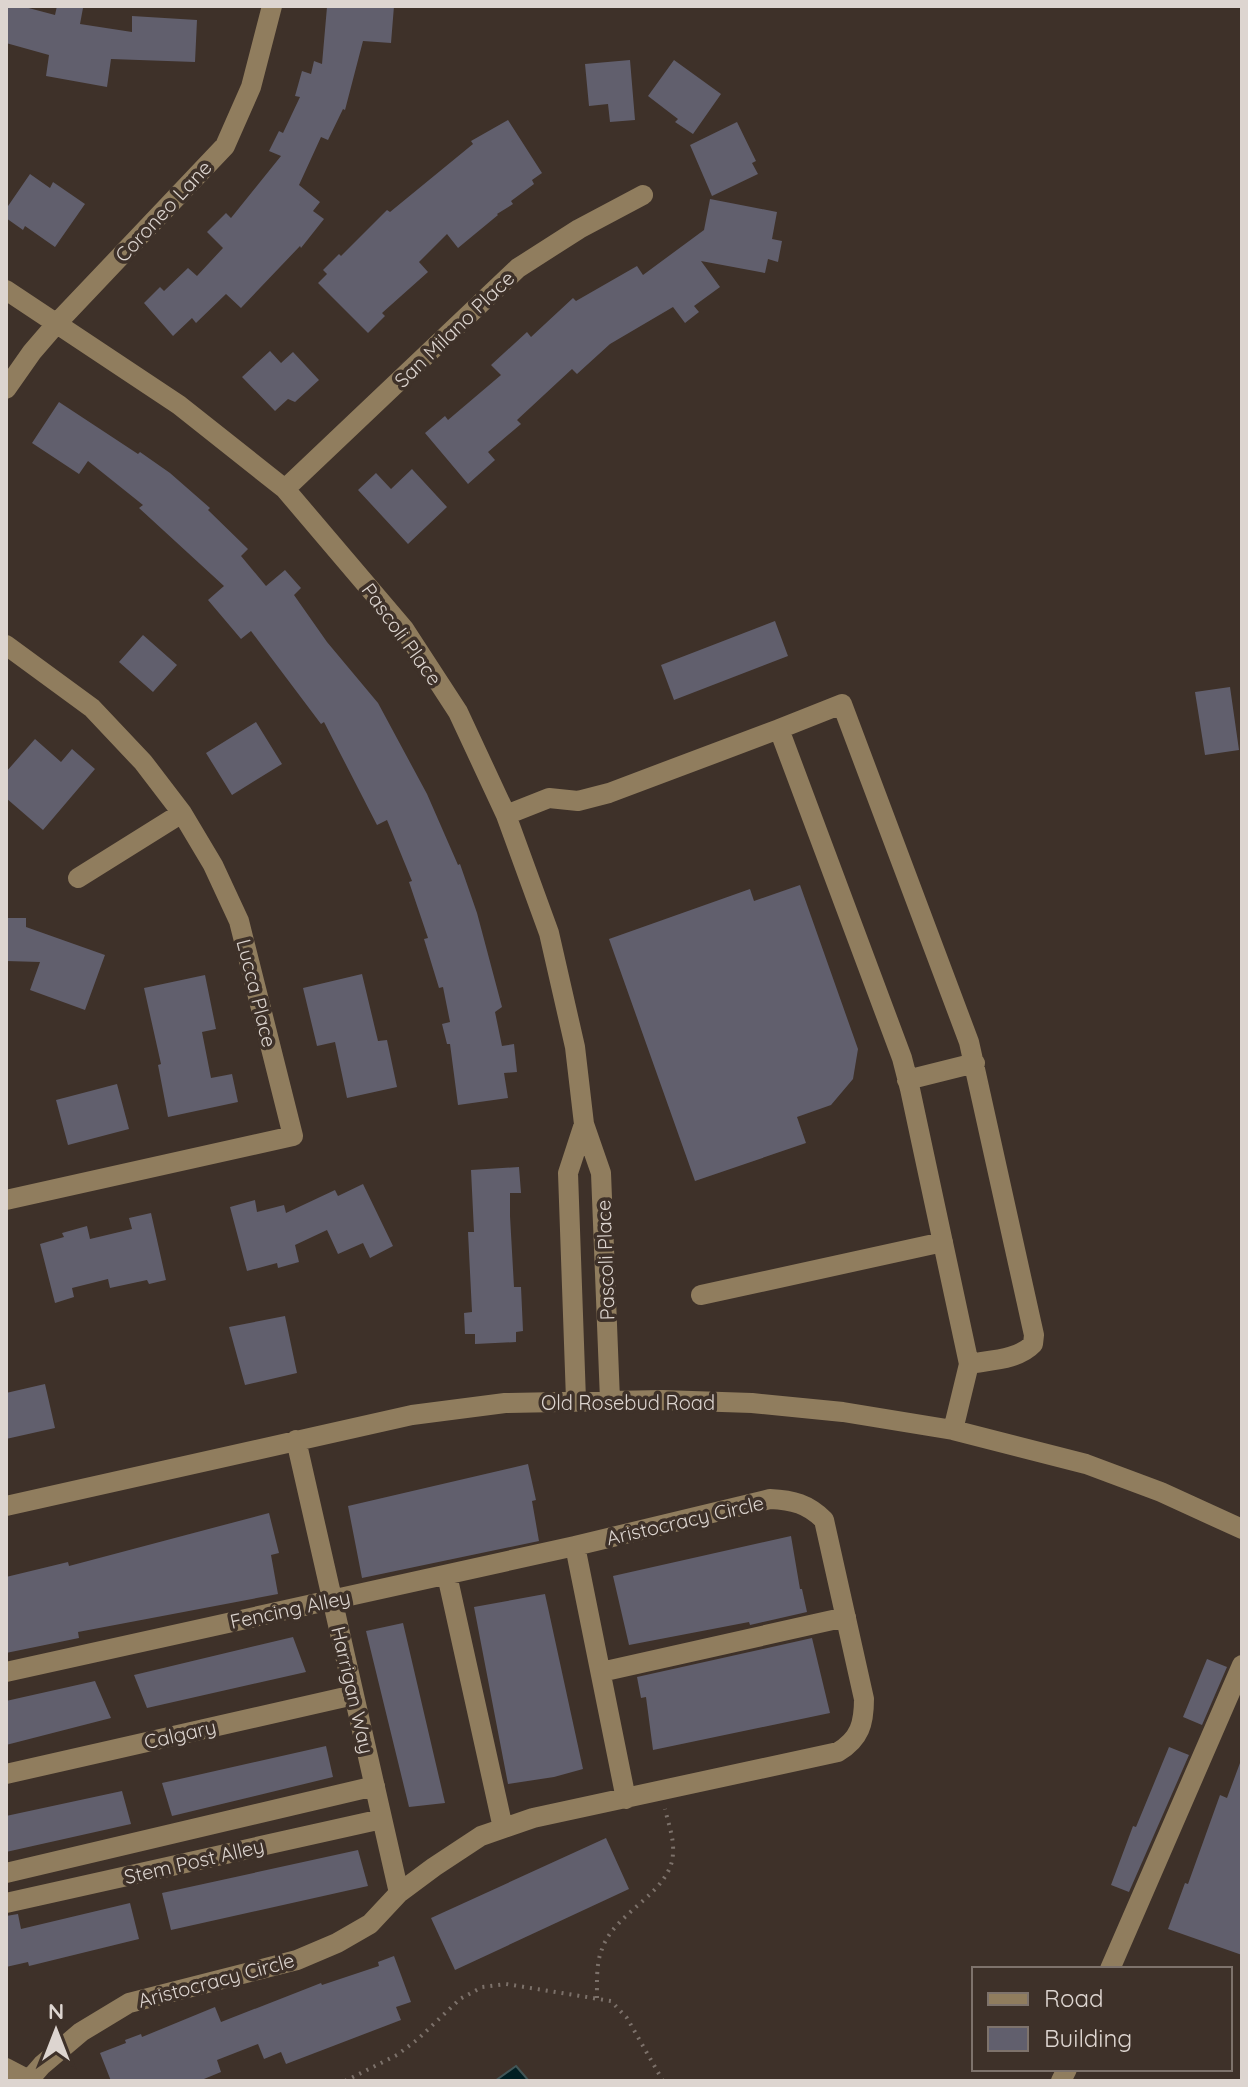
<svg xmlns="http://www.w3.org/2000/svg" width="1248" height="2087" font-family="Quicksand,sans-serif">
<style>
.water{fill:#001f23;stroke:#425657;stroke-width:2}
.building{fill:#615f6d}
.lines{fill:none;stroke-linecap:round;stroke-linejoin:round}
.path{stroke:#7c716a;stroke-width:4;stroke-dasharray:2 6;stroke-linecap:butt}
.minor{stroke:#907d5e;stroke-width:20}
.labels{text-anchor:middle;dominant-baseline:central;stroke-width:7;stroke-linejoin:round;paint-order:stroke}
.street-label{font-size:20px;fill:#ddd5d0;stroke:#3e3129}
</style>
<rect width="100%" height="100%" fill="#3e3129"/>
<path class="water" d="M 516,2066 L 529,2081 L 495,2081 Z"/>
<path class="building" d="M 6,6 L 21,6 L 55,15 L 57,6 L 83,8 L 80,24 L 132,32 L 132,16 L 197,20 L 195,62 L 111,59 L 107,87 L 46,76 L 49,55 L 6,43 Z
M 343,6 L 394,6 L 391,43 L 363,41 L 345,110 L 343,109 L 328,140 L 321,137 L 299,185 L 320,202 L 313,211 L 324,219 L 301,248 L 300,246 L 241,308 L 226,294 L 196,323 L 192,318 L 173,336 L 144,303 L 160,287 L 164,291 L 188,268 L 197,276 L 223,248 L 207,232 L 226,213 L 231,218 L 281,156 L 269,151 L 279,131 L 283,133 L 300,97 L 295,96 L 302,71 L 311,74 L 314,61 L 322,64 L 327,7 L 342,8 Z
M 630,60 L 635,120 L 610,122 L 608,104 L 589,106 L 585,64 Z
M 674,60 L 721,94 L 693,134 L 675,122 L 678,119 L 648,96 Z
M 508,120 L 542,173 L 532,180 L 534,184 L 511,201 L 513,204 L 497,214 L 498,215 L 458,248 L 447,234 L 419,262 L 428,272 L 382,313 L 385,316 L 368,333 L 318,283 L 327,274 L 323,270 L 339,254 L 341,256 L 387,210 L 390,212 L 473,144 L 471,141 Z
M 737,122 L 756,161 L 752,163 L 758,174 L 712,196 L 690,145 Z
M 30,174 L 50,188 L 53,182 L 85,204 L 55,247 L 25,226 L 23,230 L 6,218 L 6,209 Z
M 710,199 L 777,212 L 772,239 L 782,241 L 778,262 L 768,259 L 765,273 L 701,261 L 720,287 L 694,306 L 699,312 L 685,323 L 673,307 L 610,344 L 577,374 L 572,369 L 517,420 L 521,424 L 488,452 L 495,460 L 468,484 L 425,433 L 445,416 L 448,420 L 501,375 L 491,365 L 527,332 L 531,337 L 573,298 L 576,301 L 637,266 L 643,275 L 704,230 Z
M 270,351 L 281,363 L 293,352 L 319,380 L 295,402 L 288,399 L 275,411 L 242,377 Z
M 59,402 L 138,454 L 140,452 L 170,473 L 210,508 L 208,510 L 248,549 L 241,556 L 266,586 L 285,570 L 301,588 L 294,595 L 327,642 L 378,703 L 427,794 L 458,865 L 460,864 L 477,913 L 502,1007 L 495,1012 L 502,1046 L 514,1044 L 517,1072 L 504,1073 L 508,1098 L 458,1105 L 450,1044 L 447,1044 L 442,1024 L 450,1022 L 443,987 L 439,988 L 424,939 L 428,938 L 409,882 L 412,881 L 387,820 L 377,825 L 324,722 L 321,724 L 251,631 L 241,639 L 208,600 L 224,586 L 139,508 L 143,505 L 88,461 L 79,474 L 32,443 Z
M 412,469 L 447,507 L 408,544 L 358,490 L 376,473 L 391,489 Z
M 775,621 L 788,656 L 674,700 L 661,665 Z
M 143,635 L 177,665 L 153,692 L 119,662 Z
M 1230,687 L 1239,750 L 1205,755 L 1195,692 Z
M 256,722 L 282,764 L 232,795 L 206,753 Z
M 35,739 L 61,762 L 72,749 L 95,769 L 43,830 L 6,798 L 6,772 Z
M 800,885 L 858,1049 L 853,1079 L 831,1105 L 797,1117 L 806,1143 L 695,1181 L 609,939 L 750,889 L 754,901 Z
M 6,918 L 26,918 L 26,927 L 105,955 L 85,1010 L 30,990 L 40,962 L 6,961 Z
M 362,974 L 378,1041 L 387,1040 L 397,1087 L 347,1098 L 335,1042 L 317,1046 L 303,988 Z
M 205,975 L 216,1029 L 202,1032 L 211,1078 L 232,1074 L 238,1102 L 168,1117 L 158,1065 L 161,1064 L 144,988 Z
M 117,1084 L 129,1129 L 68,1145 L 56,1100 Z
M 519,1167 L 521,1193 L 510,1193 L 510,1216 L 514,1287 L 521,1287 L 523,1331 L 516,1332 L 516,1342 L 475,1344 L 475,1334 L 465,1334 L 464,1313 L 472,1312 L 468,1232 L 474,1232 L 471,1170 Z
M 363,1184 L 393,1246 L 370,1258 L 363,1243 L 338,1254 L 327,1230 L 295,1245 L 299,1262 L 278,1268 L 277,1263 L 247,1271 L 230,1207 L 255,1200 L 257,1212 L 284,1205 L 286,1213 L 335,1190 L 338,1196 Z
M 151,1213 L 166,1280 L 149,1284 L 147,1280 L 110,1288 L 108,1279 L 72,1288 L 74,1297 L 55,1303 L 40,1244 L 64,1237 L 62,1233 L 87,1226 L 90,1239 L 132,1229 L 129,1218 Z
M 285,1316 L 297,1373 L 245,1385 L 229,1327 Z
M 45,1384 L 55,1428 L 6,1439 L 6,1393 Z
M 528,1464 L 536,1500 L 532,1501 L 539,1541 L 362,1578 L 348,1506 Z
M 269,1513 L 279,1553 L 271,1555 L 278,1594 L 78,1632 L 79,1638 L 6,1653 L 6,1577 L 68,1562 L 69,1566 Z
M 791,1536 L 800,1589 L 802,1589 L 807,1612 L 750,1625 L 749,1622 L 629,1645 L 613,1576 Z
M 545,1594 L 583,1769 L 554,1777 L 508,1784 L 474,1607 Z
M 403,1623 L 445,1803 L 409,1807 L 366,1631 Z
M 293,1637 L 306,1672 L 147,1708 L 134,1675 Z
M 812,1638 L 830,1713 L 653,1750 L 646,1697 L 641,1698 L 637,1677 Z
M 1207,1659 L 1227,1667 L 1202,1725 L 1183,1717 Z
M 95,1681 L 111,1718 L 6,1745 L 6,1701 Z
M 326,1746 L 333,1777 L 172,1816 L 162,1783 Z
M 1169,1747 L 1189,1755 L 1129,1892 L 1111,1885 L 1133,1826 L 1136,1827 Z
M 1240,1763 L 1242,1764 L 1242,1955 L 1168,1929 L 1185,1883 L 1188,1884 L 1220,1795 L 1227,1798 Z
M 122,1791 L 131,1824 L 6,1852 L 6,1816 Z
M 606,1838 L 629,1889 L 455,1970 L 431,1918 Z
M 358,1850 L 368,1886 L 171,1930 L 162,1893 Z
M 130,1903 L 139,1939 L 29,1966 L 28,1962 L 6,1967 L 6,1916 L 18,1914 L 21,1929 Z
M 394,1956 L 411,2002 L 396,2007 L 401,2020 L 286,2064 L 281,2052 L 264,2059 L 258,2044 L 217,2060 L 221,2072 L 199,2081 L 111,2081 L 100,2053 L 126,2043 L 125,2040 L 141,2034 L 142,2037 L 215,2007 L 221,2022 L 321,1983 L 322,1985 L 379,1966 L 378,1962 Z"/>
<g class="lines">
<path class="path" d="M 597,1998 C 597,1983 596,1963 602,1949 C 615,1911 673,1892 673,1852 C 674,1838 668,1822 665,1809
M 345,2081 L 397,2055 L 418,2039 L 460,1999 L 482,1987 L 506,1984 L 611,2001 L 627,2018 L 663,2081"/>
<path class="minor" d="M 6,290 L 179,405 L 285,489 L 404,629 L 458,712 L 506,815 L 549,933 L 575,1047 L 584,1124 L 601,1173 L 610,1400
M 6,389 L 32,352 L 57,323 L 225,146 L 251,87 L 272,6
M 285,489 L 518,268 L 579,229 L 643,195
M 6,645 L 92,708 L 143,762 L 182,813 L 213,865 L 239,921 L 293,1136 L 6,1200
M 779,729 L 842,704 L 969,1042 L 1034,1335 L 1033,1344 C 1018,1360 990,1360 969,1364
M 506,815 L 549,798 L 578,801 L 609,793 L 779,729 L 902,1058 L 910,1089 L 969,1364 L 953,1430
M 78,878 L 182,813
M 907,1080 L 975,1063
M 701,1295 L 943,1242
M 576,1400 L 568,1173 L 584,1124
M 296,1440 L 399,1893
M 6,1506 L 412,1415 L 505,1403 L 662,1400 L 752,1403 L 843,1412 L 953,1430 L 1086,1464 L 1161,1492 L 1242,1529
M 447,1575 L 503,1828
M 6,1672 L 575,1546
M 601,1672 L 846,1617
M 6,1774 L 354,1695
M 6,1873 L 375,1786
M 6,1903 L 382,1819
M 1110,1969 L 1242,1665
M 6,2068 L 29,2080
M 28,2081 L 42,2065 L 81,2032 L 129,2003 L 297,1960 L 337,1943 L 370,1924 L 399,1893 L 434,1867 L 481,1836 L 533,1818 L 838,1752 C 860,1739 864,1723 864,1699 L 824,1520 C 808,1504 793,1500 770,1499 L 575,1546 L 626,1799
M 1061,2081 L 1067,2069"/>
</g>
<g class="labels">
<g class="street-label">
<text transform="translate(163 211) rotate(-47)">Coroneo Lane</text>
<text transform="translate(454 329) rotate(-44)">San Milano Place</text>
<text transform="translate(402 634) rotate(54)">Pascoli Place</text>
<text transform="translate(257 993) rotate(76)">Lucca Place</text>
<text transform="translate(605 1260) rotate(-92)">Pascoli Place</text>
<text x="628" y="1402">Old Rosebud Road</text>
<text transform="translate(685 1520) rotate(-13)">Aristocracy Circle</text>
<text transform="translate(290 1609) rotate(-12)">Fencing Alley</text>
<text transform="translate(353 1690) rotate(77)">Harrigan Way</text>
<text transform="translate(180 1734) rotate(-13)">Calgary</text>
<text transform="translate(194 1861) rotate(-13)">Stem Post Alley</text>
<text transform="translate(216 1980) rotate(-15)">Aristocracy Circle</text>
</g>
</g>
<rect width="1248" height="2087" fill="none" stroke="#ddd5d0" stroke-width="16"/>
<rect x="972" y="1967" width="260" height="104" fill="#3e3129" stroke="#7e736c" stroke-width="2"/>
<rect x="988" y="1993" width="40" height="12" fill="#907d5e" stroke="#7e736c" stroke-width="2"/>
<text x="1044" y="2007" font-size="24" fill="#ddd5d0">Road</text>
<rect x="988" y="2027" width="40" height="24" fill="#615f6d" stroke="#7e736c" stroke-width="2"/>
<text x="1044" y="2047" font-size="24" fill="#ddd5d0">Building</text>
<g transform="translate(56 2031)" stroke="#3e3129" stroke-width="6" paint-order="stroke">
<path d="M0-6L14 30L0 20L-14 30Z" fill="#ddd5d0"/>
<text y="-12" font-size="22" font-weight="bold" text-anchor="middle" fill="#ddd5d0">N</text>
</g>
</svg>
